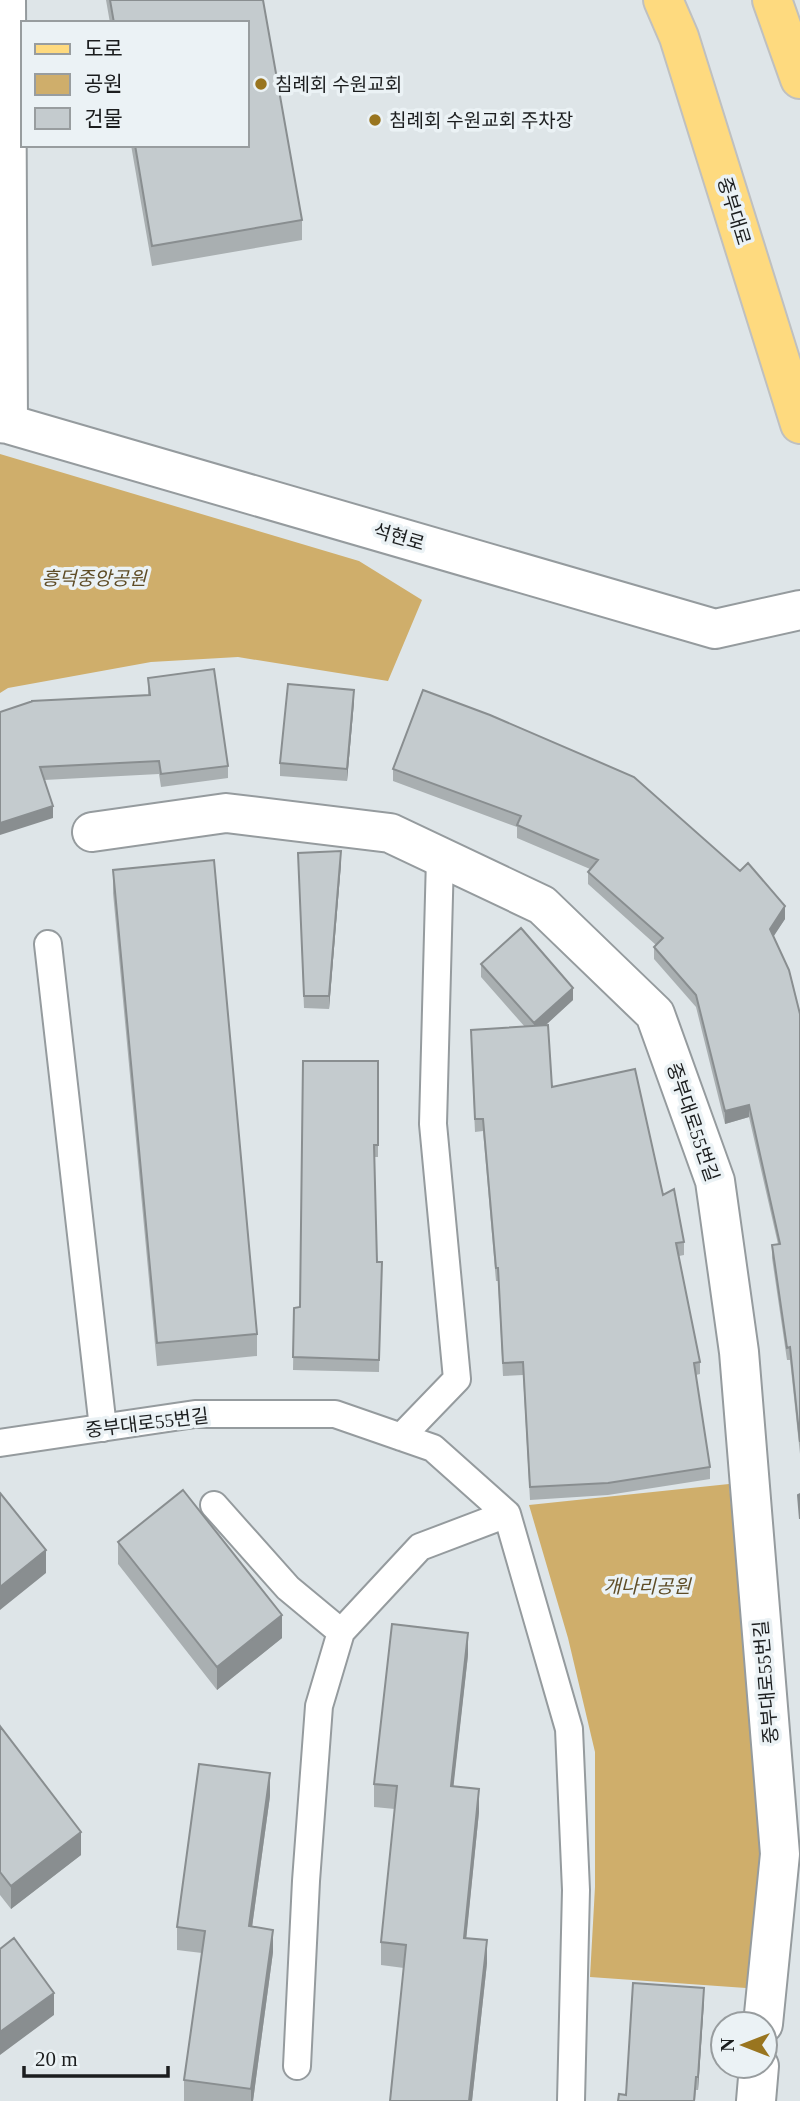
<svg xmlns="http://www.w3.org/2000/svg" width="800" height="2101" font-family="'Times New Roman','Noto Sans KR',serif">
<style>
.green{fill:#cfae6b}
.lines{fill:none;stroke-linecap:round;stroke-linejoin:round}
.service-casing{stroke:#959b9e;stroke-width:30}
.minor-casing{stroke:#959b9e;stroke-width:42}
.primary-casing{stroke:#bfc0c0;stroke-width:42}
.service{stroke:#fff;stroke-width:26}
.minor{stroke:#fff;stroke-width:38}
.primary{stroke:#feda7f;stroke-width:38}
.wall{fill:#a9afb1}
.shaded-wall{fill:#898e90}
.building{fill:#c4cbce;stroke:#898e90;stroke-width:2}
.poi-dot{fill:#99751f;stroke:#ebf2f5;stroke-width:2.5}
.labels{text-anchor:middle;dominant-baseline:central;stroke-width:7;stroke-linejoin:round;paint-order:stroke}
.poi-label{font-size:19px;fill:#1b1d1e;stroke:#ebf2f5;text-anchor:start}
.street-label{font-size:19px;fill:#1b1d1e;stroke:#ebf2f5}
.park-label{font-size:19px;font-style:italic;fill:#5e4c26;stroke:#ebf2f5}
</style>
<rect width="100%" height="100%" fill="#dee5e8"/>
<path class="green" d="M 0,454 L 359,561 L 422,600 L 388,681 L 238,657 L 151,662 L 8,688 L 0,693 Z
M 729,1484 L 764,1855 L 746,1988 L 590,1977 L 595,1887 L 595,1752 L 568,1638 L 529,1505 Z"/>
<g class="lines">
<defs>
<path id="service" d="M 48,944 L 103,1428
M 401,1437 L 457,1379 L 433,1124 L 440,858
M 0,1443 L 195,1414 L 335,1414 L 433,1448 L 507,1514 L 569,1729 L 576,1890 L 571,2101
M 214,1505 L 288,1588 L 341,1632
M 297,2066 L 306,1881 L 319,1706 L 341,1632 L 420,1547 L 507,1514"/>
<path id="minor" d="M 6,0 L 8,424
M 0,423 L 8,424 L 715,629 L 800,610
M 92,832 L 226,813 L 390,833 L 542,905 L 655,1014 L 715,1181 L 739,1352 L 780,1854 L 763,2024
M 756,2101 L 759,2066"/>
<path id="primary" d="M 663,0 L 679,37 L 800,424
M 772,0 L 800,79"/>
</defs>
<use href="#service" class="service-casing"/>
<use href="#minor" class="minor-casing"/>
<use href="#primary" class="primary-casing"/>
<use href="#service" class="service"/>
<use href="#minor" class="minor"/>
<use href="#primary" class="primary"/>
</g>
<path class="wall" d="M 106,0 L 263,0 L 302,220 L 302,240 L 152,266 L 131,145 L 247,145 L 247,23 L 110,23 Z
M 148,678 L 228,766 L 228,778 L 161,787 L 159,774 L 44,780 L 53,818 L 0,712 L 148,695 Z
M 423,690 L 785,919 L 773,936 L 800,1014 L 800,1454 L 790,1360 L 787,1360 L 772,1258 L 772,1245 L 778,1244 L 749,1117 L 725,1124 L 696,1007 L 654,959 L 654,947 L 656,945 L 588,884 L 588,872 L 590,869 L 517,838 L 517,827 L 393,781 L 393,769 Z
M 354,702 L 347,781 L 280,776 L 280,763 Z
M 298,853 L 341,864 L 329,1009 L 304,1008 Z
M 113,870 L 257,1334 L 257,1356 L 157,1366 L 113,893 Z
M 481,964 L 573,1000 L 545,1025 L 552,1087 L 663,1195 L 684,1242 L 684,1255 L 679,1256 L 700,1362 L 700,1374 L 696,1375 L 710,1467 L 710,1479 L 608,1495 L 530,1500 L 523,1375 L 503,1376 L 498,1281 L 496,1281 L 483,1131 L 475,1132 L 471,1043 L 471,1030 L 525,1027 L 481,977 Z
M 378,1061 L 378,1157 L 374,1157 L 377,1262 L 382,1262 L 379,1372 L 293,1370 L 294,1308 L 300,1307 Z
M 118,1542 L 282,1638 L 217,1690 L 118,1564 Z
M 468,1655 L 453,1786 L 479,1812 L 466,1938 L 487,1963 L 472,2101 L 390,2101 L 404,1968 L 381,1965 L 381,1942 L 395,1809 L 374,1807 L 374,1784 Z
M 0,1726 L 81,1855 L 11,1909 L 0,1895 Z
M 270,1796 L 252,1927 L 273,1952 L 253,2101 L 184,2101 L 184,2080 L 202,1953 L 177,1950 L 177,1927 Z
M 704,2001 L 698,2090 L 696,2090 L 695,2101 L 626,2095 Z"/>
<path class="shaded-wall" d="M 354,690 L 354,702 L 347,781 L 347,769 Z
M 53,806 L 53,818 L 0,835 L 0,823 Z
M 341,851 L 341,864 L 329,1009 L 329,996 Z
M 785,906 L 785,919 L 770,942 L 770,929 Z
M 573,988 L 573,1000 L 534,1036 L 534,1023 Z
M 749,1105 L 749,1117 L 725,1124 L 725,1111 Z
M 46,1550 L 46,1573 L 0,1610 L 0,1587 Z
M 282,1615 L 282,1638 L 217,1690 L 217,1667 Z
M 468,1633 L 468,1655 L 451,1809 L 451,1786 Z
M 270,1773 L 270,1796 L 249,1949 L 249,1926 Z
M 479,1789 L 479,1812 L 464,1961 L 464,1938 Z
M 81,1832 L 81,1855 L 11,1909 L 11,1886 Z
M 273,1930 L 273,1952 L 253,2101 L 251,2101 L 251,2089 Z
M 487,1940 L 487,1963 L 472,2101 L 469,2101 Z
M 704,1988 L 704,2001 L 698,2090 L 698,2077 Z
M 54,1993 L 54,2015 L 0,2055 L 0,2032 Z"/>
<path class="building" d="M 110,0 L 263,0 L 302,220 L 152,246 L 135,145 L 247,145 L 247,23 L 114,23 Z
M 214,669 L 228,766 L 161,774 L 159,761 L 40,767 L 53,806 L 0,823 L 0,712 L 33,701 L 31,701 L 150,695 L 148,678 Z
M 288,684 L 354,690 L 347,769 L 280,763 Z
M 423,690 L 490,715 L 634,777 L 740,871 L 748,863 L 785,906 L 770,929 L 789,970 L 800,1014 L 800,1442 L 790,1347 L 787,1348 L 772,1245 L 780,1244 L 749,1105 L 725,1111 L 696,995 L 654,947 L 663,938 L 588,872 L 598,860 L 517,825 L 521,816 L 393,769 Z
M 341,851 L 329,996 L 304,996 L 298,853 Z
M 214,860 L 257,1334 L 157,1343 L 113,870 Z
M 521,928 L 573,988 L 534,1023 L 481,964 Z
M 548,1025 L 552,1087 L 635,1069 L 663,1195 L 674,1189 L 684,1242 L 676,1243 L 700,1362 L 694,1363 L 710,1467 L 608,1483 L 530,1487 L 523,1362 L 503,1363 L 498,1268 L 496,1268 L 483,1119 L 475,1119 L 471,1030 Z
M 303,1061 L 378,1061 L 378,1145 L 374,1145 L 377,1262 L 382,1262 L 379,1360 L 293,1357 L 294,1308 L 300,1307 Z
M 183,1490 L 282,1615 L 217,1667 L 118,1542 Z
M 0,1493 L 46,1550 L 0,1587 Z
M 800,1494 L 800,1519 L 798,1495 Z
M 392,1624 L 468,1633 L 451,1786 L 479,1789 L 464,1938 L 487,1940 L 469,2101 L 390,2101 L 406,1945 L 381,1942 L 397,1786 L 374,1784 Z
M 0,1726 L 81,1832 L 11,1886 L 0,1872 Z
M 199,1764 L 270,1773 L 249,1926 L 273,1930 L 251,2089 L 184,2080 L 205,1931 L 177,1927 Z
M 14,1938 L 54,1993 L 0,2032 L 0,1949 Z
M 633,1983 L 704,1988 L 698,2077 L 696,2077 L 694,2101 L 618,2101 L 619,2094 L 626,2095 Z"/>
<g class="poi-dot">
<circle cx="261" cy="84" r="7"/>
<circle cx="375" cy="120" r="7"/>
</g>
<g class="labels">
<g class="poi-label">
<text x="275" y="84">침례회 수원교회</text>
<text x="389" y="120">침례회 수원교회 주차장</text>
</g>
<g class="street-label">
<text transform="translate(734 211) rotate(73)">중부대로</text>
<text transform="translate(399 537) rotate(16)">석현로</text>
<text transform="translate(693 1122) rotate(71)">중부대로55번길</text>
<text transform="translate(147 1423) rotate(-7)">중부대로55번길</text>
<text transform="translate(766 1682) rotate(-95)">중부대로55번길</text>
</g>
<g class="park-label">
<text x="94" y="578">흥덕중앙공원</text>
<text x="647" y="1586">개나리공원</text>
</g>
</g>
<rect x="21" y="21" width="228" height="126" fill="#ebf2f5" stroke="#989d9f" stroke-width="2"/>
<rect x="35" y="44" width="35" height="10" fill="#feda7f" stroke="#989d9f" stroke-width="2"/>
<text x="84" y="56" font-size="21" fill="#1b1d1e">도로</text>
<rect x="35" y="74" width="35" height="21" fill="#cfae6b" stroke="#989d9f" stroke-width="2"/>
<text x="84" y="91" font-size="21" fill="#1b1d1e">공원</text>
<rect x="35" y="108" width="35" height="21" fill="#c4cbce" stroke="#989d9f" stroke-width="2"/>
<text x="84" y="126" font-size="21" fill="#1b1d1e">건물</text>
<g transform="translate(744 2045) rotate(270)"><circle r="33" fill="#ebf2f5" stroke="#989d9f" stroke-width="2"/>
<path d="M0-5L12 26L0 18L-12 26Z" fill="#99751f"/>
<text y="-10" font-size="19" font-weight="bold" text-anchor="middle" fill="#1b1d1e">N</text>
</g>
<path d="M24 2066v10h144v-10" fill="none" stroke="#1b1d1e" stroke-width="3.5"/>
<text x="35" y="2066" font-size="21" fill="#1b1d1e" stroke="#ebf2f5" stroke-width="5" paint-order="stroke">20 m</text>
</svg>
